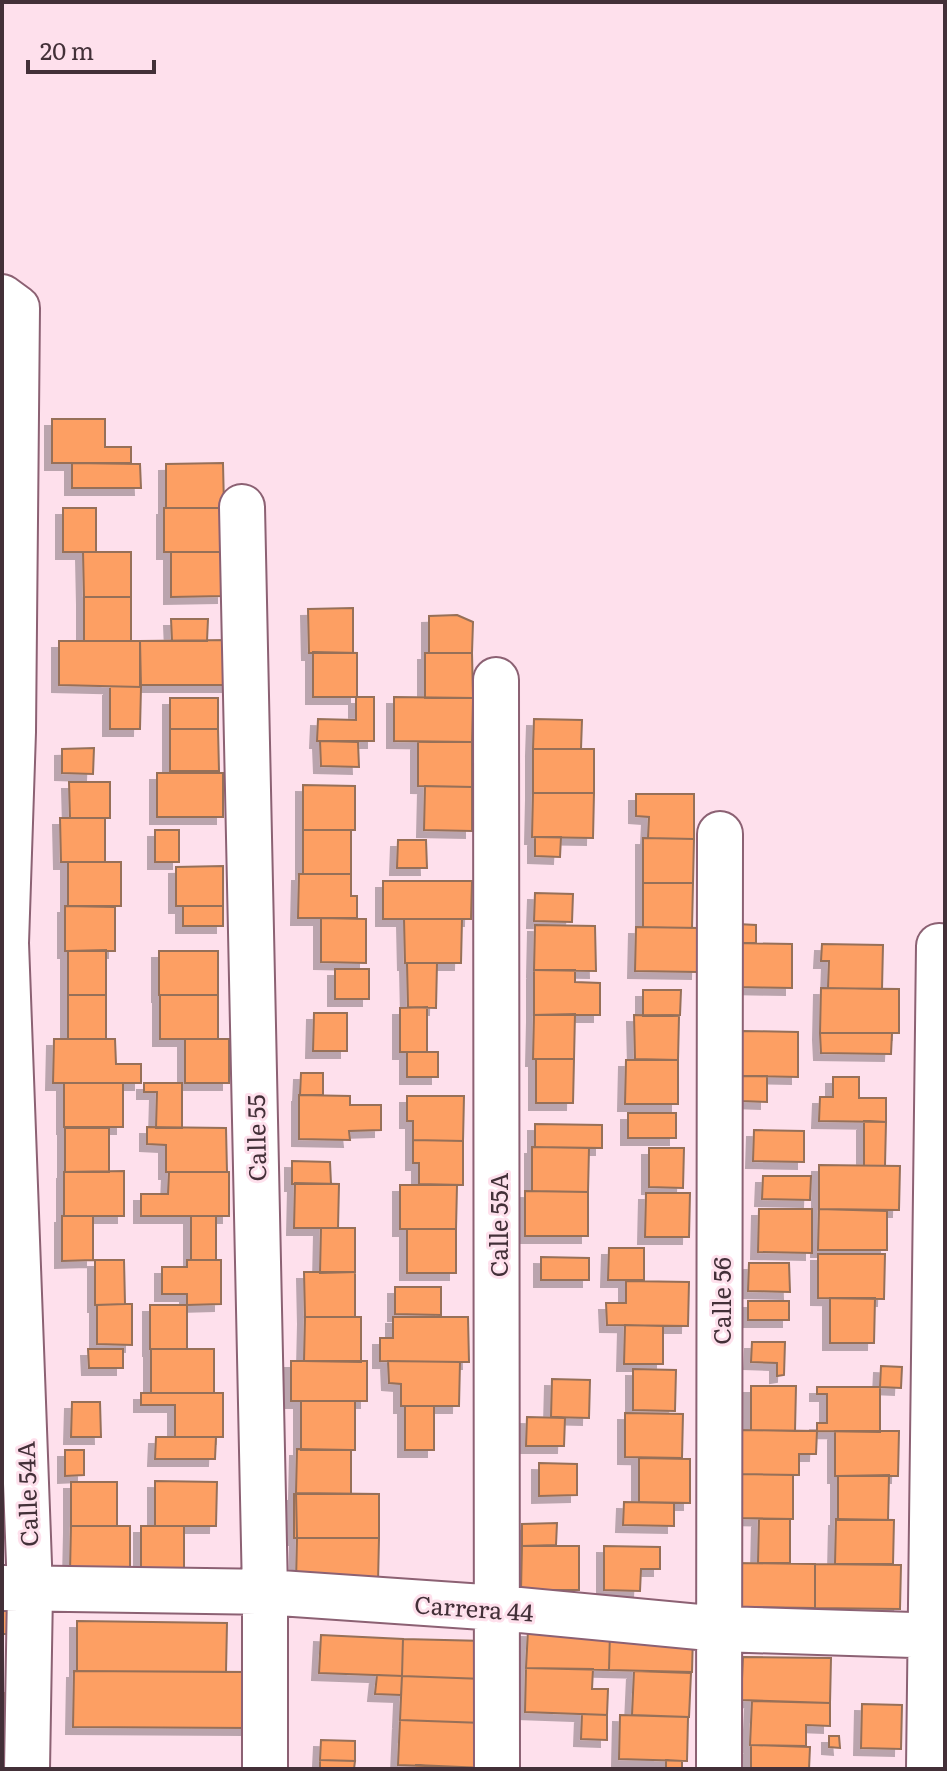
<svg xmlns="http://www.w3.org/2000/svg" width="947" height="1771" font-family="Literata,serif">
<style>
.building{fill:#fd9f64;stroke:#977058;stroke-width:2;filter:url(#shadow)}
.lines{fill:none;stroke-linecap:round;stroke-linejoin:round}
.street-casing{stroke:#8c6173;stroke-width:48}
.street{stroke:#fff;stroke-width:44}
.labels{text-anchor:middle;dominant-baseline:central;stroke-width:6;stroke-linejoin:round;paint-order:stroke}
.street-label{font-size:24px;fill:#433038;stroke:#fee0ec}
</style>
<defs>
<filter id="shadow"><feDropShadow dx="-7" dy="7" stdDeviation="0" flood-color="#0004"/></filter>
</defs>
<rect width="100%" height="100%" fill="#fee0ec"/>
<path class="building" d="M 52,419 L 105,419 L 105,447 L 131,447 L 131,463 L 52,463 Z
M 72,463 L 140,464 L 141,488 L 72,488 Z
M 223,463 L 224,508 L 166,508 L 166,464 Z
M 63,508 L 96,508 L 96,552 L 63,552 Z
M 164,508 L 224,508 L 224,552 L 164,552 Z
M 83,552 L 131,552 L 131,597 L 84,597 Z
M 171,552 L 224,552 L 224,596 L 171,597 Z
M 84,597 L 131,597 L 131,641 L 84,641 Z
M 353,608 L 353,653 L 309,653 L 308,609 Z
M 457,615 L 473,622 L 472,653 L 429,653 L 429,616 Z
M 171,619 L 208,619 L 207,641 L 172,641 Z
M 229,640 L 229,685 L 140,685 L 140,641 Z
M 59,641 L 140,641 L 141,687 L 59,685 Z
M 313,652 L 357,653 L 357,697 L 313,697 Z
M 425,653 L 472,653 L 473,698 L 425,698 Z
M 110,687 L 141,687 L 140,729 L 110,729 Z
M 356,697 L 374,697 L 374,741 L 317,741 L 318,719 L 356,720 Z
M 394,697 L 473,698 L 472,742 L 394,741 Z
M 170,698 L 218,698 L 218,729 L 170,729 Z
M 534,719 L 582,720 L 581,749 L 533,749 Z
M 170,729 L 218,729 L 219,771 L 170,771 Z
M 320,741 L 358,742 L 359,767 L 321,766 Z
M 418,742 L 472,742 L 472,787 L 418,786 Z
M 94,748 L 93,774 L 62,773 L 62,749 Z
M 533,749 L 594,749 L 594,793 L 533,793 Z
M 157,773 L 223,773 L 223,817 L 157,817 Z
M 69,782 L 110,782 L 110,818 L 70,818 Z
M 303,785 L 355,786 L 355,830 L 303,830 Z
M 425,786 L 472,787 L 472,831 L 424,830 Z
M 533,793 L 594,793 L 593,838 L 532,837 Z
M 636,794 L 694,794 L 694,839 L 648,838 L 649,817 L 636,816 Z
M 60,818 L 105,818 L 105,862 L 61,862 Z
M 155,830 L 179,830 L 179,862 L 155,862 Z
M 303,830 L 351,830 L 351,874 L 303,874 Z
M 535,837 L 561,837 L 560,857 L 535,856 Z
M 643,838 L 694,839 L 693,883 L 643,883 Z
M 398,840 L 426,840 L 427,868 L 397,868 Z
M 68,862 L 121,862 L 121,906 L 68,906 Z
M 223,866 L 223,906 L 176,906 L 176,867 Z
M 299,874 L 351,874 L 351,896 L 357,896 L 357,918 L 298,918 Z
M 383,881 L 472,881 L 471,919 L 383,919 Z
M 643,883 L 693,883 L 692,928 L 643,927 Z
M 535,893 L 573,894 L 572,922 L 534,921 Z
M 65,906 L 115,907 L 115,951 L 65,951 Z
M 183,906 L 223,906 L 223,926 L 183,926 Z
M 321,918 L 366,919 L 366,963 L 321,962 Z
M 404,919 L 462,919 L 461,963 L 405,963 Z
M 737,924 L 756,925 L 756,943 L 736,943 Z
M 535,925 L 595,926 L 596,971 L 534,970 Z
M 636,927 L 699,928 L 698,972 L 635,971 Z
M 736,943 L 792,944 L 792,988 L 736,987 Z
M 822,944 L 883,945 L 882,989 L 828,988 L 829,961 L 821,961 Z
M 106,950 L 106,995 L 68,995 L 68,951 Z
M 159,951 L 218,951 L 218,995 L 159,995 Z
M 407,963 L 437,963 L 436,1008 L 408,1007 Z
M 335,969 L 369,969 L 369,999 L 335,999 Z
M 534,970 L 575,970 L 575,982 L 600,983 L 600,1015 L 534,1015 Z
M 821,988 L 899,989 L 899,1033 L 820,1033 Z
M 643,990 L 681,990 L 680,1015 L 643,1016 Z
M 68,995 L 106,995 L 106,1039 L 68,1039 Z
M 160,995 L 218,995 L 218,1039 L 160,1039 Z
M 427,1007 L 427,1052 L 400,1052 L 400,1008 Z
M 314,1013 L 347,1013 L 347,1051 L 313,1051 Z
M 575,1014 L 574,1059 L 533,1059 L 534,1015 Z
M 634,1015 L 679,1016 L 678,1060 L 635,1059 Z
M 742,1031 L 798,1032 L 798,1077 L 742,1076 Z
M 820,1033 L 892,1033 L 891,1054 L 821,1053 Z
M 54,1039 L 115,1039 L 116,1064 L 141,1064 L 141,1083 L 53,1083 Z
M 185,1039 L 229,1039 L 229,1083 L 185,1083 Z
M 407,1052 L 438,1052 L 438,1077 L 407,1077 Z
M 536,1059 L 574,1059 L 573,1103 L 536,1103 Z
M 626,1060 L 678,1060 L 678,1104 L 625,1104 Z
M 301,1073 L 323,1073 L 323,1095 L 300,1095 Z
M 742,1076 L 767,1076 L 767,1102 L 741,1101 Z
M 833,1077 L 859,1077 L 859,1098 L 886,1098 L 886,1122 L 819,1121 L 820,1097 L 833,1097 Z
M 64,1083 L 123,1083 L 123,1127 L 64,1127 Z
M 144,1083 L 182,1083 L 182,1128 L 156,1128 L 157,1092 L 144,1092 Z
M 299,1095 L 350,1096 L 350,1105 L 381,1105 L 381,1130 L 349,1131 L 350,1140 L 299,1139 Z
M 407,1096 L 464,1096 L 463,1141 L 413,1140 L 413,1121 L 407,1121 Z
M 628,1113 L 676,1113 L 676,1138 L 628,1138 Z
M 864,1121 L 886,1122 L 885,1166 L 864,1166 Z
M 535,1124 L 602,1125 L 602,1148 L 535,1147 Z
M 147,1127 L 226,1128 L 227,1172 L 166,1172 L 166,1145 L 147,1144 Z
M 65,1128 L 109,1128 L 109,1172 L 65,1172 Z
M 754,1130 L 804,1131 L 804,1162 L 753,1161 Z
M 413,1140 L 463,1141 L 463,1185 L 419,1184 L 419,1163 L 413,1163 Z
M 532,1147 L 589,1148 L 588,1192 L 532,1191 Z
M 649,1148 L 684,1148 L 683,1188 L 649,1187 Z
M 292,1161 L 330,1162 L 331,1184 L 292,1184 Z
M 819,1165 L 900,1166 L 899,1210 L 819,1209 Z
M 124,1171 L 124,1216 L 64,1216 L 64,1172 Z
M 169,1172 L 229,1172 L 229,1216 L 141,1216 L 141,1194 L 168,1194 Z
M 763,1176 L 811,1176 L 810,1200 L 762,1199 Z
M 295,1183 L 339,1184 L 338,1228 L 294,1228 Z
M 400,1185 L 457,1185 L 456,1229 L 400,1229 Z
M 525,1191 L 588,1192 L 588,1236 L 525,1236 Z
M 646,1193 L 690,1193 L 689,1237 L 645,1237 Z
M 759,1209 L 812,1209 L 812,1253 L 758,1252 Z
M 819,1209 L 887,1211 L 887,1250 L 818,1250 Z
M 62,1216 L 93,1216 L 93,1260 L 62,1261 Z
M 191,1216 L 216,1216 L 216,1260 L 191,1260 Z
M 321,1228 L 355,1228 L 355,1272 L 320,1273 Z
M 407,1229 L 456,1229 L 456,1273 L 407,1273 Z
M 609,1248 L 644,1248 L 644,1280 L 608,1280 Z
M 818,1254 L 885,1254 L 884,1299 L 818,1298 Z
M 541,1257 L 589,1258 L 589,1280 L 541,1280 Z
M 95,1260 L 124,1260 L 125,1304 L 95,1305 Z
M 187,1260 L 221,1260 L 221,1304 L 187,1305 L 187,1294 L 162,1294 L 162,1267 L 187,1267 Z
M 749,1263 L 789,1263 L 790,1292 L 748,1291 Z
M 304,1272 L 355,1272 L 355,1317 L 305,1317 Z
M 626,1281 L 689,1282 L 688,1326 L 607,1325 L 606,1303 L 626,1303 Z
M 395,1287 L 441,1287 L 441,1315 L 395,1314 Z
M 830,1298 L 875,1298 L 874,1343 L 830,1343 Z
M 748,1301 L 789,1301 L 789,1320 L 748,1320 Z
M 125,1304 L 132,1304 L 132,1345 L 97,1344 L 97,1305 Z
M 150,1305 L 187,1305 L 187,1349 L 150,1349 Z
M 150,1305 L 187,1305 L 187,1349 L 150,1349 Z
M 305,1317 L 361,1317 L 361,1362 L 304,1361 Z
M 393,1317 L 468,1317 L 469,1362 L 380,1361 L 380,1338 L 393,1338 Z
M 625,1325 L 663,1326 L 663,1364 L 624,1364 Z
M 752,1342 L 785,1342 L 784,1375 L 777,1376 L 777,1363 L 751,1362 Z
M 88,1349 L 123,1349 L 123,1368 L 89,1368 Z
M 151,1349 L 214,1349 L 214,1393 L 151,1393 Z
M 291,1361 L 367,1361 L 367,1401 L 291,1401 Z
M 388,1361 L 460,1362 L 459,1406 L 401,1406 L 401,1384 L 389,1383 Z
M 881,1366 L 902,1367 L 901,1388 L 880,1387 Z
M 633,1369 L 676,1370 L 675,1411 L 633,1410 Z
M 552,1379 L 590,1380 L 589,1418 L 551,1417 Z
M 751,1386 L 796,1386 L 795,1431 L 751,1430 Z
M 817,1387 L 880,1387 L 880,1432 L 817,1431 L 817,1423 L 827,1423 L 827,1394 L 817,1394 Z
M 141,1393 L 223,1393 L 223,1437 L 175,1437 L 175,1405 L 141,1405 Z
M 301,1401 L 355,1401 L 355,1450 L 301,1450 Z
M 72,1402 L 100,1402 L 101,1437 L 71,1437 Z
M 405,1406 L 434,1406 L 434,1450 L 405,1450 Z
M 625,1413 L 683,1414 L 682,1458 L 625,1457 Z
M 527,1417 L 565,1418 L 564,1446 L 526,1446 Z
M 736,1430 L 817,1431 L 816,1454 L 799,1454 L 799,1475 L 738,1474 Z
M 835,1431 L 899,1431 L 898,1476 L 835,1476 Z
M 156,1437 L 216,1437 L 215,1459 L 155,1459 Z
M 297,1449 L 351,1450 L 351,1494 L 296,1493 Z
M 65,1450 L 84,1450 L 84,1475 L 65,1476 Z
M 639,1458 L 690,1459 L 690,1503 L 639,1502 Z
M 539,1463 L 577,1464 L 577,1495 L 539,1496 Z
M 738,1474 L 793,1475 L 793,1519 L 737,1518 Z
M 889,1475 L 888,1520 L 838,1520 L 838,1476 Z
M 155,1481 L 217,1482 L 216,1526 L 155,1526 Z
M 71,1482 L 117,1482 L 117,1526 L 71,1526 Z
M 296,1493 L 379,1494 L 379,1538 L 297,1538 Z
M 294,1494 L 379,1494 L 379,1538 L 294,1538 Z
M 624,1502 L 674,1503 L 674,1526 L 623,1525 Z
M 624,1502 L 674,1503 L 674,1526 L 623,1525 Z
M 759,1519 L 790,1519 L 790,1563 L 758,1563 Z
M 836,1519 L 894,1520 L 893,1564 L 835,1564 Z
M 557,1523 L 556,1545 L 522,1546 L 522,1524 Z
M 71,1526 L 130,1526 L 130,1570 L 70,1571 Z
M 141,1526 L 184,1526 L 184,1570 L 141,1570 Z
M 297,1538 L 379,1538 L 378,1583 L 296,1582 Z
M 522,1546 L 579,1546 L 579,1590 L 521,1590 Z
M 604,1546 L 660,1547 L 660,1569 L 641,1569 L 640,1591 L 604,1590 Z
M 733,1563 L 815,1564 L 815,1608 L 732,1607 Z
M 815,1564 L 901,1565 L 900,1609 L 815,1608 Z
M 2,1602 L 7,1602 L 7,1634 L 2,1634 Z
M 77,1621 L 227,1623 L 226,1672 L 77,1671 Z
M 528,1630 L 610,1632 L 609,1670 L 526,1668 Z
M 610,1632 L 693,1634 L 692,1672 L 609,1670 Z
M 321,1635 L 403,1639 L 402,1676 L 319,1673 Z
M 403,1639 L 485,1641 L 484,1679 L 402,1676 Z
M 743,1657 L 831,1658 L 830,1703 L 741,1700 Z
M 526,1668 L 593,1669 L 592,1689 L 608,1689 L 607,1715 L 525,1712 Z
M 74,1671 L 251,1672 L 250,1728 L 73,1727 Z
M 634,1671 L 691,1673 L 689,1717 L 632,1715 Z
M 377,1675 L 402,1676 L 401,1695 L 375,1694 Z
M 402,1676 L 484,1679 L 483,1723 L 400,1720 Z
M 2,1693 L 5,1693 L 5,1734 L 2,1734 Z
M 752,1701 L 830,1703 L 830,1726 L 806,1725 L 806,1746 L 750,1745 Z
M 862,1704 L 902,1705 L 901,1749 L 861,1748 Z
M 582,1714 L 607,1715 L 607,1740 L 581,1739 Z
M 620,1715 L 688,1717 L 687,1761 L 619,1759 Z
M 400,1720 L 483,1723 L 481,1768 L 398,1765 Z
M 829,1736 L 839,1736 L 840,1748 L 829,1747 Z
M 321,1740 L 355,1741 L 355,1761 L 320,1760 Z
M 751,1745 L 810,1747 L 809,1769 L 751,1769 Z
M 320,1760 L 355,1761 L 354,1769 L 320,1769 Z
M 666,1760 L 682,1761 L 682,1769 L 666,1769 Z
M 416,1765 L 483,1768 L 483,1769 L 416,1769 Z"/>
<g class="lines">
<defs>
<path id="street" d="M 2,297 L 17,308 L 13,732 L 6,943 L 30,1591 L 27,1769
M 242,507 L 265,1592 L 265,1769
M 496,680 L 497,1769
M 2,1588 L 265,1592 L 498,1608 L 720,1629 L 945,1636
M 719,1769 L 720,834
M 929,1769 L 939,946 L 945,948"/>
</defs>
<use href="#street" class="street-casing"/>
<use href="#street" class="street"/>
</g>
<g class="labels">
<g class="street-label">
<text transform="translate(255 1138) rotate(-91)">Calle 55</text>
<text transform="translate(497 1225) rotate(-90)">Calle 55A</text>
<text transform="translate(720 1301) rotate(-90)">Calle 56</text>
<text transform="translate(26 1494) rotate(-92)">Calle 54A</text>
<text transform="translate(474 1607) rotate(4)">Carrera 44</text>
</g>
</g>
<rect width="947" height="1771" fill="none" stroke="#433038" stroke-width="8"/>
<path d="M28 60v12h126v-12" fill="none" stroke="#433038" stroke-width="4"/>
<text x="40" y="60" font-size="24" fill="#433038" stroke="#fee0ec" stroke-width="6" paint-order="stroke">20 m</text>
</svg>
